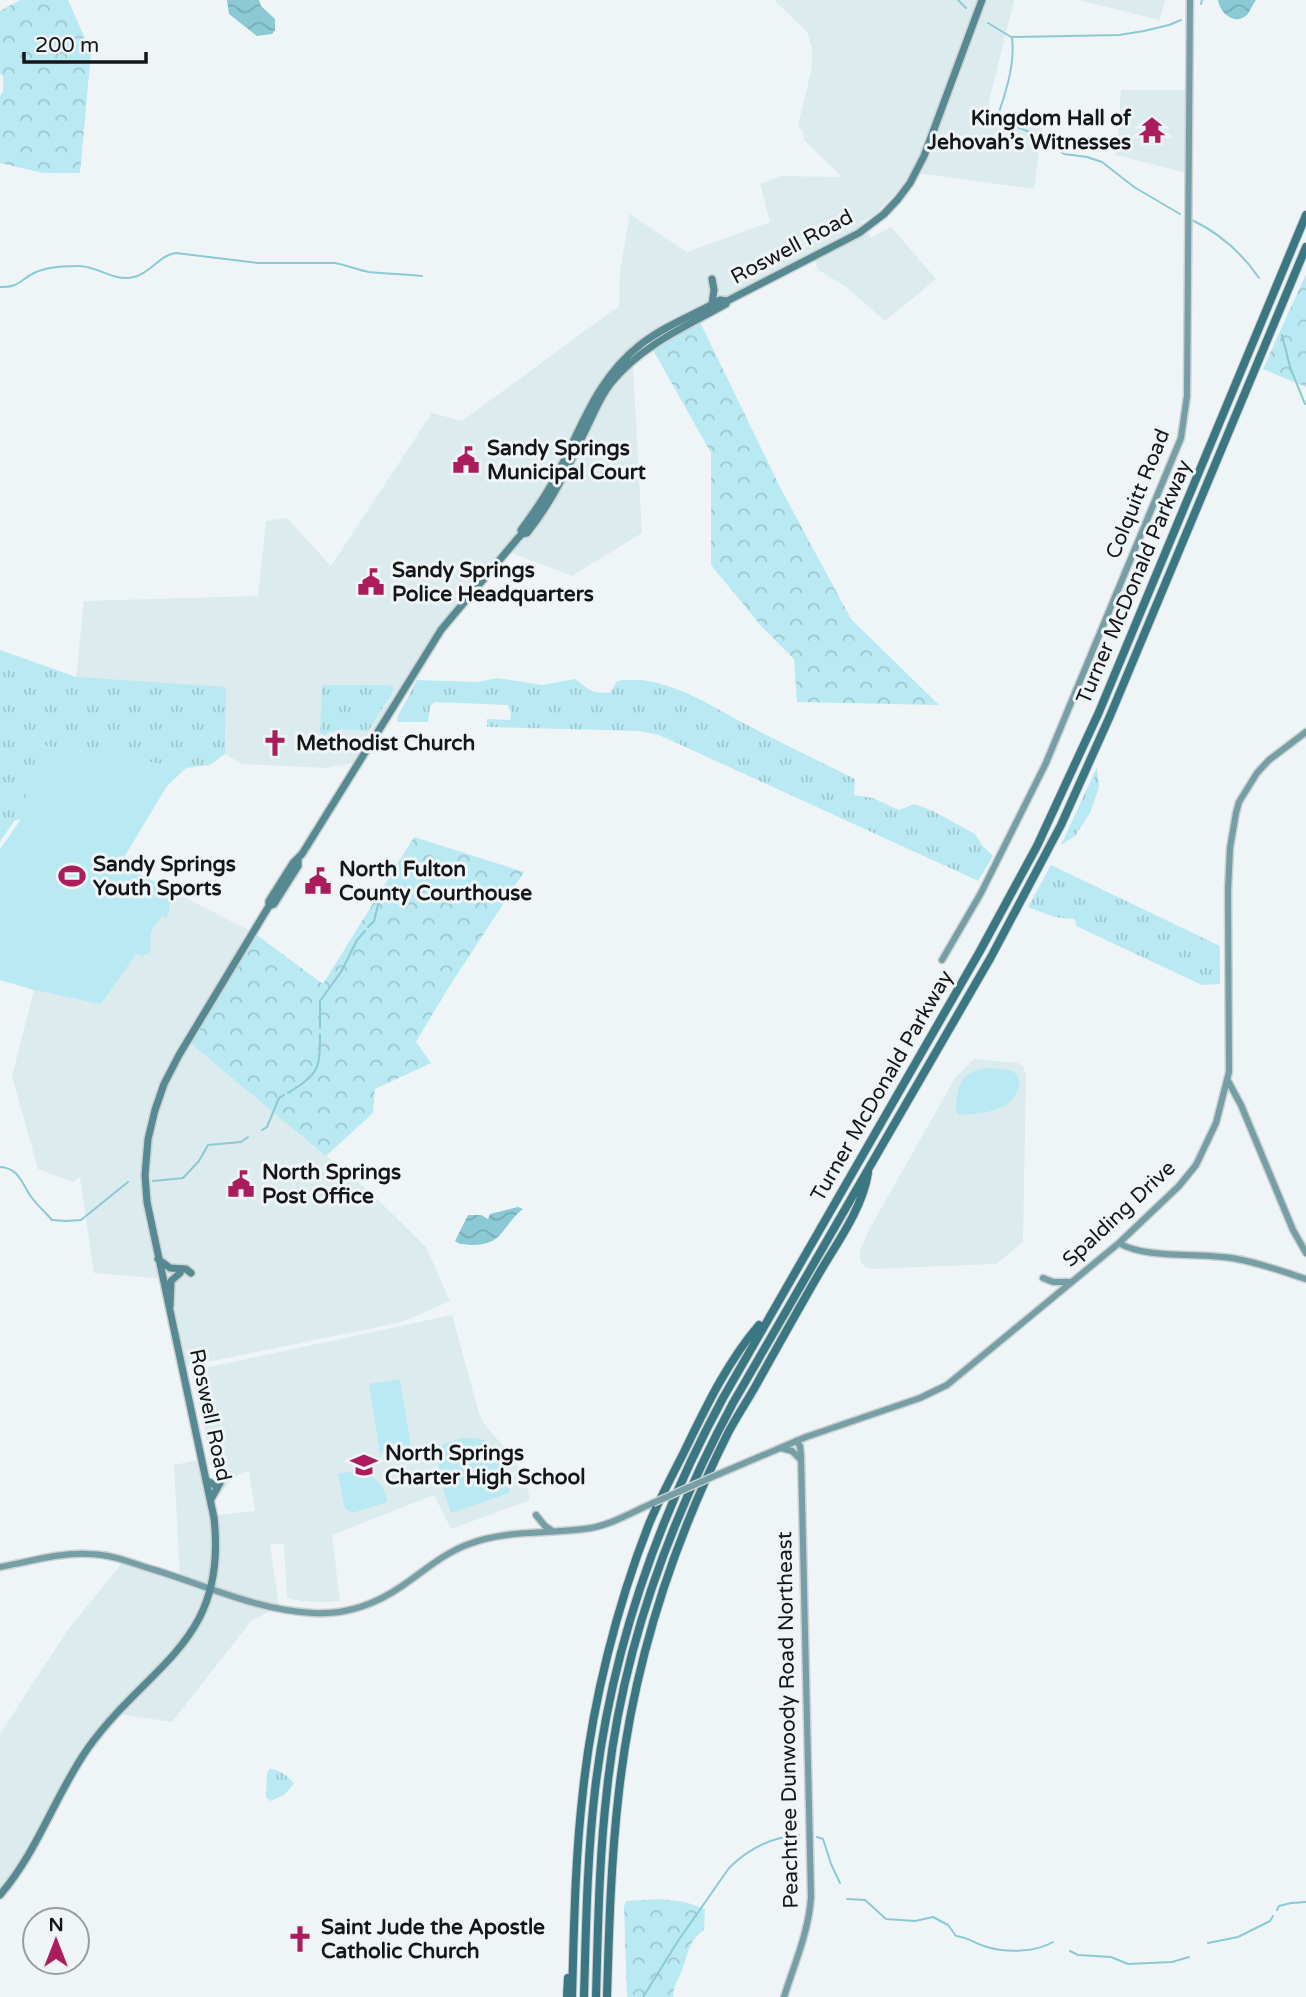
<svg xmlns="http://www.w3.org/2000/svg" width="1306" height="1997" font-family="'Varela Round',sans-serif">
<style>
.built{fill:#dcebed}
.grass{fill:url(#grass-tufts)}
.forest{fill:url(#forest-crowns)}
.green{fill:#b9e9f2}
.water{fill:url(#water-waves)}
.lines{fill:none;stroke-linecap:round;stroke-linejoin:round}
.stream{stroke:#8bc9d5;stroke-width:2}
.secondary-casing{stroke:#ccd1d2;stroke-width:9}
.primary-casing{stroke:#ccd1d2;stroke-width:10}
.highway-casing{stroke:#ccd1d2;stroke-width:10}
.secondary{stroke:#769ea5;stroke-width:6}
.primary{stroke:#578992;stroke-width:7}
.highway{stroke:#3a7782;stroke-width:8}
.secondary-bridge-casing{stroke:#ccd1d2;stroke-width:9;stroke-linecap:butt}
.secondary-bridge{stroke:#769ea5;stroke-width:6}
.labels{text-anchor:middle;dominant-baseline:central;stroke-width:6;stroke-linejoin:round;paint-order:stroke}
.poi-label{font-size:21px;font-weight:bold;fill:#151617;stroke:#eff5f6;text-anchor:start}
.street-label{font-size:21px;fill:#151617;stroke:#eff5f6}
</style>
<defs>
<pattern id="grass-tufts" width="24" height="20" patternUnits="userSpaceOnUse" patternTransform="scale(1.75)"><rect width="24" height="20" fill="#b9e9f2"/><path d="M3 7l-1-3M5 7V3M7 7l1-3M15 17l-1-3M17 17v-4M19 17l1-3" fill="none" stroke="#9ec7cf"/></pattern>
<pattern id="forest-crowns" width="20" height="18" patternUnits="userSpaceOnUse" patternTransform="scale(1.75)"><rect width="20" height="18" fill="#b9e9f2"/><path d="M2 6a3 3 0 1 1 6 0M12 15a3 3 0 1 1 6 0" fill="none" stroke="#9ec7cf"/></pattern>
<pattern id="water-waves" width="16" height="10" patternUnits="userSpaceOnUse" patternTransform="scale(1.75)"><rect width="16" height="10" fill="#8bc9d5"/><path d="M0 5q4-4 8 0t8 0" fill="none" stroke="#77acb6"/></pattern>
</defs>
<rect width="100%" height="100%" fill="#eff5f6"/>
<path class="built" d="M 774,0 L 1014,0 L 985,117 L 1013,124 L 1042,128 L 1034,189 L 923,174 L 912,170 L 897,192 L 874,215 L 861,222 L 871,238 L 891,227 L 936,279 L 885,321 L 845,286 L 818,270 L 813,255 L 665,330 L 649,343 L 633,365 L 642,533 L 572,576 L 504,550 L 414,668 L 358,762 L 326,768 L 242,764 L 225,754 L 226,709 L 76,677 L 84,601 L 258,596 L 266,521 L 287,518 L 331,566 L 432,413 L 462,421 L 619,306 L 620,271 L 630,214 L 687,252 L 770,222 L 760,184 L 781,176 L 842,177 L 804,140 L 803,131 L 798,126 L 812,67 L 812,48 L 807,32 Z
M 1079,0 L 1165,0 L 1160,20 Z
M 1121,90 L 1193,90 L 1187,173 L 1116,155 Z
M 178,894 L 254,933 L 232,971 L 184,1038 L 369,1191 L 426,1247 L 450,1301 L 402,1322 L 179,1368 L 166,1279 L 94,1273 L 80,1177 L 73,1182 L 38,1169 L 12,1076 L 34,990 L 101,1003 Z
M 974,1059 L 1018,1063 L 1023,1066 L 1026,1076 L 1023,1242 L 996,1264 L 874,1269 L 865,1267 L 860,1261 L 860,1251 L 869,1230 L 955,1078 Z
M 452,1315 L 479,1413 L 485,1425 L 514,1458 L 527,1486 L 530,1500 L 451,1529 L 434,1495 L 332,1535 L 340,1601 L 325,1602 L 301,1601 L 287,1598 L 284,1544 L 270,1544 L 279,1607 L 252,1620 L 172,1722 L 118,1714 L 89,1738 L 35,1854 L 17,1880 L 0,1897 L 0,1734 L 67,1631 L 122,1563 L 180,1577 L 174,1465 L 203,1459 L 217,1515 L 255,1511 L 249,1471 L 241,1473 L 231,1480 L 219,1496 L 191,1371 Z"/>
<path class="grass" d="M 0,650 L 76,677 L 226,687 L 225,754 L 210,765 L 186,768 L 39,745 L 27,816 L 14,821 L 0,842 Z
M 498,678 L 542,685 L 575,679 C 589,689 592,695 611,692 L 617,681 C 666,673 711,707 753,728 C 787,746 821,762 855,779 L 854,795 L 873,798 L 899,810 L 914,804 L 933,811 L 975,834 L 982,845 L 993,856 L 978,881 L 974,879 L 659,735 L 639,731 L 487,727 L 487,719 L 510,720 L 511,713 L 508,705 L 434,702 L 430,707 L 428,722 L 398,722 L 397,718 L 417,680 L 478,682 Z
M 322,685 L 389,685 L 393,687 L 394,690 L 368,731 C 353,730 337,726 324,735 L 320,733 Z
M 1097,767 L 1099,787 L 1090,813 L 1075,836 L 1061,845 Z
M 1051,865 L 1220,946 L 1220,984 L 1202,985 L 1076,926 L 1075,919 L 1054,917 L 1028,907 Z
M 270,1769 C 278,1769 290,1777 294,1784 L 284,1795 L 270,1801 L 266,1797 L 267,1772 Z"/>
<path class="forest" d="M 20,0 L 68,0 L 91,52 L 80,173 L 43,173 L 0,163 L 0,96 L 3,91 L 3,76 L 0,74 L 0,11 Z
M 1306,274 L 1306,387 L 1263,369 Z
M 697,316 L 781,489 L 851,619 L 939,705 L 797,702 L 794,659 L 762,627 L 711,565 L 711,453 L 649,343 L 665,330 Z
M 414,837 L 524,872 L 447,990 L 416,1042 L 431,1063 L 375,1089 L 373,1113 L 326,1156 L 184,1038 L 232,971 L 254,933 L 323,984 Z
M 661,1899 L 685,1902 L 705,1909 L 704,1930 C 687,1943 689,1952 682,1970 C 678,1981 674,1984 673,1997 L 627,1997 L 624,1906 L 626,1901 Z"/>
<path class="green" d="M 39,745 L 186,768 L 167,786 L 120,864 L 178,894 L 169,906 L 169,912 L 166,918 L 162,916 L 151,932 L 150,952 L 143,956 L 136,954 L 101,1004 L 34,990 L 0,980 L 0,849 L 19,822 Z
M 989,1068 C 996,1069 1010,1068 1016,1074 C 1025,1084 1014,1101 1004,1106 C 990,1113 975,1114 960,1115 L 956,1112 C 957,1087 960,1070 989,1068 Z
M 400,1379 L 411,1448 L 380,1453 L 369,1384 Z
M 462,1438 C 468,1438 475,1438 480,1439 C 502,1445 510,1474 509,1493 L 451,1513 L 442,1485 L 435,1449 L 448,1442 Z
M 354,1471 C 372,1474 385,1483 387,1502 L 352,1513 L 345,1509 L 338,1474 Z"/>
<path class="water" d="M 227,0 L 259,0 L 261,6 L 275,19 L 275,30 L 272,34 L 257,36 L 229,14 Z
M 1218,0 L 1256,0 C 1253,4 1250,11 1247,15 C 1234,26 1220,13 1218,0 Z
M 518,1207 L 523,1209 C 502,1225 504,1246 471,1245 C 464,1244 460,1245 455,1241 L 468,1215 L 481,1215 L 488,1219 L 490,1214 Z"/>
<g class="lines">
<path class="stream" d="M 958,0 L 966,8
M 1201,4 L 1202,0
M 988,23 L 1011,37 L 1119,35 L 1144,31 L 1169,25 L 1181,20
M 999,112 C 1007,89 1015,62 1012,38
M 1008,123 L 1036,135 L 1064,154 L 1087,157 L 1102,162 L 1134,187 L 1180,214
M 1192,220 C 1219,233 1242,253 1259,278
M 0,287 C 18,288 20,280 34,273 C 46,267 63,266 77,266 C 98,265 111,282 134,277 C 151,273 159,255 176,253 L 258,263 L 335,263 C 347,265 357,270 369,272 C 387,274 405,274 422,276
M 1282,335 L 1290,367 L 1305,404
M 368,927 L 374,921 L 381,893
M 320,1028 L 320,1001 L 341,972 L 357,940 L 365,931
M 288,1093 C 319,1073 320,1070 320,1034
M 262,1130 L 267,1127 L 279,1098 L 284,1095
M 0,1167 C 20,1168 22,1185 32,1198 C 38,1206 46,1213 52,1220 L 66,1221 L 81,1220 L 128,1182
M 153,1181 L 183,1178 L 199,1161 L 208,1145 L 241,1142 L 248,1137
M 817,1837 L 823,1839 L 831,1864 L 840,1883
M 847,1899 L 865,1900 L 886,1919 L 915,1921 L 933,1917 L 948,1925 L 956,1936 C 971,1938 975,1944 987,1947 C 1007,1953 1036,1952 1053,1942
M 1277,1910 L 1279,1906 L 1291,1903 L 1306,1902
M 1208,1943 L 1238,1937 L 1270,1921 L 1273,1916
M 1070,1951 L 1078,1955 L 1111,1957 L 1128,1964 L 1172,1962 L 1189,1957
M 643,1997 L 678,1941 L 729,1868 C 748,1849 772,1837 799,1835"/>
<defs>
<path id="secondary" d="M 942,960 L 981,893 L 1046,763 L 1181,438 L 1187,396 L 1190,0
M 1228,1081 L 1241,1105 L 1293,1230 L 1306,1253
M 1119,1243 C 1147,1260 1203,1252 1237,1259 C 1260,1263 1284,1272 1306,1279
M 1043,1278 L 1053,1282 L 1069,1282
M 781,1448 L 792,1451 L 801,1460
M 719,1474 L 806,1437 L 920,1398 L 947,1385 L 1119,1243 L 1179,1186 L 1196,1165 L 1216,1123 L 1229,1072 L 1228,891 L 1230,848 L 1236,813 L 1239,802 L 1257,773 L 1269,760 L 1306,732
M 536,1515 L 545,1526 L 551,1530
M 0,1567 C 29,1562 59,1552 89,1554 C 108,1554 127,1561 145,1567 C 201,1583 254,1610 313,1613 C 345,1615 376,1604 402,1586 C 424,1571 444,1553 469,1544 C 506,1530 546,1534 584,1529 C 608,1527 632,1512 653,1503
M 784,1997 C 794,1965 809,1931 811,1897 L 801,1456 L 800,1446 L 796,1441"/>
<path id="primary" d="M 712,279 L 714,290 L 712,304
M 522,534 L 521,530 C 533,514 544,498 554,480 C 581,431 594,381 640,345 C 664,326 694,315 720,300 L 727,301
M 269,906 L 269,901 L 293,863 L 302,854 L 441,630 L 518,538 L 522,534 L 527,533 C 551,503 567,470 583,435 C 592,418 599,398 611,383 C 642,345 685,327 726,304 L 727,301 L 859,233 L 884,214 L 898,199 L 910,183 L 924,156 L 982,0
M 158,1259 L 170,1268 L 186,1269 L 191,1273
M 170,1306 L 171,1281 L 180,1273
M 207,1481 L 215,1485 L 220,1483 L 211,1499
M 0,1895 C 38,1851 55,1795 88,1748 C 149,1663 228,1643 214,1518 L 147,1202 L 145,1175 L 148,1139 L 155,1110 L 164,1084 L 179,1055 L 269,906 L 274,904 L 298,866 L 298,859"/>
<path id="highway" d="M 567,1997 L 568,1978
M 572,1997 C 574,1928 575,1859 583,1791 C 592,1704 617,1605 649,1524 C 659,1500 672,1476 684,1452 C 705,1409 727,1362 759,1325
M 584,1997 C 586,1928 587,1858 595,1790 C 611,1652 657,1520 723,1398 L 980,951 L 1037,846 L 1099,712 L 1306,215
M 596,1997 C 598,1928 599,1858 607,1790 C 621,1654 669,1522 733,1403 L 991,957 L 1061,825 L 1110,716 L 1306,247
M 607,1997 C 609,1928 611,1859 619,1791 C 633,1666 672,1545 728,1433 C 738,1414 750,1397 760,1378 C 779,1344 798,1310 817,1277 C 836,1244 862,1210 868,1173"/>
</defs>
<use href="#secondary" class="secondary-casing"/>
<use href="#primary" class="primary-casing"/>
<use href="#highway" class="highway-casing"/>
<use href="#secondary" class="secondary"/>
<use href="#primary" class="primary"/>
<use href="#highway" class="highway"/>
<defs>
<path id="secondary-bridge" d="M 653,1503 L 719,1474"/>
</defs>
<use href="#secondary-bridge" class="secondary-bridge-casing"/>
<use href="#secondary-bridge" class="secondary-bridge"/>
</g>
<defs>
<symbol id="temple-bare" viewBox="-9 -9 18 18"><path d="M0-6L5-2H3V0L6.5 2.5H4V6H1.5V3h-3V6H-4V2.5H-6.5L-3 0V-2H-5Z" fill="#aa1c5c" stroke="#eff5f6" stroke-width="2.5" paint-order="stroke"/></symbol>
<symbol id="civic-bare" viewBox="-9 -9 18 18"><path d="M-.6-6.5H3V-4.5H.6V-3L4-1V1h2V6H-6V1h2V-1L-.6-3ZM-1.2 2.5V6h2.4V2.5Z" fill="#aa1c5c" stroke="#eff5f6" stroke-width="2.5" paint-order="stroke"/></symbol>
<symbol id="church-bare" viewBox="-9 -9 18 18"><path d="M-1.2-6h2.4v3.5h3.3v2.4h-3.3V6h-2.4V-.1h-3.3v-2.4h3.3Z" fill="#aa1c5c" stroke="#eff5f6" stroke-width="2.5" paint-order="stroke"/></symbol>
<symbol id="stadium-bare" viewBox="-9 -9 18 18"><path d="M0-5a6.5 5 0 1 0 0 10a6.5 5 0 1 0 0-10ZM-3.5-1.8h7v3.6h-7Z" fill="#aa1c5c" stroke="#eff5f6" stroke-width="2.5" paint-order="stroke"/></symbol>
<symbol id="school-bare" viewBox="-9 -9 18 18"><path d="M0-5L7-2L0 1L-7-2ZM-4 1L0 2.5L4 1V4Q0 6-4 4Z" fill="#aa1c5c" stroke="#eff5f6" stroke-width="2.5" paint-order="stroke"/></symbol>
</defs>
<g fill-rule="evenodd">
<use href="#temple-bare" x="1133" y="111" width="38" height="38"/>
<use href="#civic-bare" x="447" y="441" width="38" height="38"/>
<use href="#civic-bare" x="352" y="563" width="38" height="38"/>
<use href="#church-bare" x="256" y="724" width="38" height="38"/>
<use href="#stadium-bare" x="53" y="857" width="38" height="38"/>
<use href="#civic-bare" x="299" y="862" width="38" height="38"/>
<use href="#civic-bare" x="222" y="1165" width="38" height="38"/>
<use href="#school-bare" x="345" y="1446" width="38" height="38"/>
<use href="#church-bare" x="281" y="1920" width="38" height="38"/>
</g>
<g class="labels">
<g class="poi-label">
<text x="1131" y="118" text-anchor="end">Kingdom Hall of<tspan x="1131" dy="24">Jehovah’s Witnesses</tspan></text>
<text x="487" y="448">Sandy Springs<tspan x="487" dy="24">Municipal Court</tspan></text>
<text x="392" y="570">Sandy Springs<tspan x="392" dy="24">Police Headquarters</tspan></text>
<text x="296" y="743">Methodist Church</text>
<text x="93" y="864">Sandy Springs<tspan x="93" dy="24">Youth Sports</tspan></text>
<text x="339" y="869">North Fulton<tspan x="339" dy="24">County Courthouse</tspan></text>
<text x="262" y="1172">North Springs<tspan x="262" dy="24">Post Office</tspan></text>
<text x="385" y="1453">North Springs<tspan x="385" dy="24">Charter High School</tspan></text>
<text x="321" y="1927">Saint Jude the Apostle<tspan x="321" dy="24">Catholic Church</tspan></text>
</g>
<g class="street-label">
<text transform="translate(792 247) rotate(-28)">Roswell Road</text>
<text transform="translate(1138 494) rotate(-68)">Colquitt Road</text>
<text transform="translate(1134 582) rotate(-67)">Turner McDonald Parkway</text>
<text transform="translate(882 1086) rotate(-60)">Turner McDonald Parkway</text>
<text transform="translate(1119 1214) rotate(-43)">Spalding Drive</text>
<text transform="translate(210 1415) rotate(78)">Roswell Road</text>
<text transform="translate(788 1720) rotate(-91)">Peachtree Dunwoody Road Northeast</text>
</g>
</g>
<g transform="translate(56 1941)"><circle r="33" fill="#eff5f6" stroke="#989c9d" stroke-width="2"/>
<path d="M0-5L12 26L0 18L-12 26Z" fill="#aa1c5c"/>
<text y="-10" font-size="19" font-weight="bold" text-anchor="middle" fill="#151617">N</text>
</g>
<path d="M24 52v10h122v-10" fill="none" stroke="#151617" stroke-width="3.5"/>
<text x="35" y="52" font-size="21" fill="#151617" stroke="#eff5f6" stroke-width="5" paint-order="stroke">200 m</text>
</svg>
